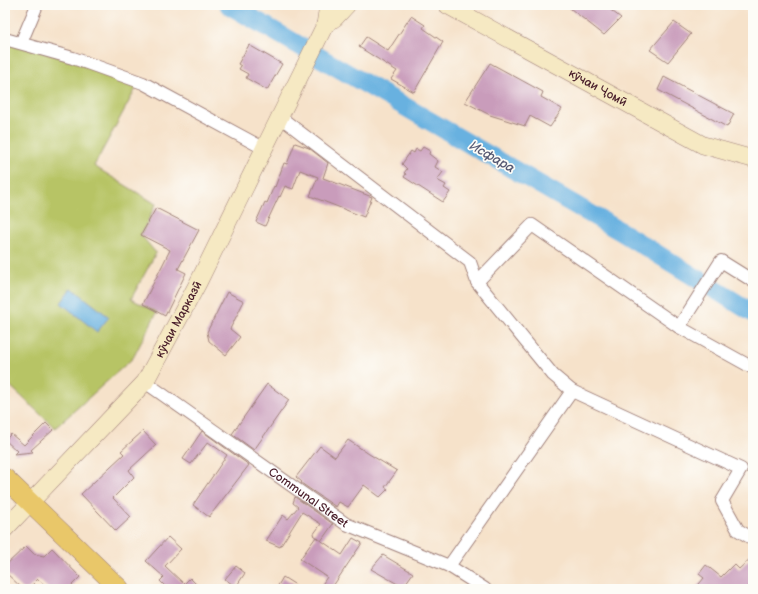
<svg xmlns="http://www.w3.org/2000/svg" width="758" height="594" font-family="'Balsamiq Sans',sans-serif">
<style>
.green{fill:#b7c465;stroke:#807248}
.water{fill:#68b1e0;stroke:#596886}
.lines{fill:none;stroke-linecap:round;stroke-linejoin:round}
.river{stroke:#68b1e0;stroke-width:19}
.building{fill:#c99cbb}
.minor-casing{stroke:#a0807a;stroke-width:14}
.secondary-casing{stroke:#a0807a;stroke-width:18}
.primary-casing{stroke:#a0807a;stroke-width:20}
.minor{stroke:#fff;stroke-width:12}
.secondary{stroke:#f6e9c3;stroke-width:17}
.primary{stroke:#e9c769;stroke-width:19}
.labels{text-anchor:middle;dominant-baseline:central;stroke-width:3.5;stroke-linejoin:round;paint-order:stroke}
.street-label{font-size:12px;fill:#4a1f2b;stroke:#fdfcf7}
.water-label{font-size:13px;font-style:italic;fill:#565973;stroke:#fdfcf7}
</style>
<rect width="100%" height="100%" fill="#fdfcf7"/>
<filter id="ink" filterUnits="userSpaceOnUse"><feTurbulence type="fractalNoise" baseFrequency=".025" numOctaves="2"/><feDisplacementMap in="SourceGraphic" scale="8" xChannelSelector="R" yChannelSelector="G"/><feConvolveMatrix kernelMatrix="1 2 1 2 8 2 1 2 1" color-interpolation-filters="sRGB"/></filter>
<filter id="wash" filterUnits="userSpaceOnUse"><feTurbulence type="fractalNoise" baseFrequency=".012" numOctaves="4" result="noise"/><feDisplacementMap in="SourceGraphic" scale="16" xChannelSelector="R" yChannelSelector="G"/><feGaussianBlur stdDeviation="0.9" result="paint"/><feColorMatrix in="noise" values="0 0 0 0 0 0 0 0 0 0 0 0 0 0 0 0 0 1.4 0 .05"/><feComposite in="paint" operator="in"/></filter>
<g filter="url(#wash)">
<rect width="100%" height="100%" fill="#f6e2ca"/>
<path class="green" d="M 5,40 L 140,81 L 94,166 L 156,204 L 141,235 L 156,253 L 131,299 L 157,312 L 133,358 L 55,428 L 5,381 Z"/>
<path class="water" d="M 72,288 L 109,317 L 97,332 L 61,303 Z"/>
<g class="lines">
<path class="river" d="M 229,5 L 620,231 L 753,313"/>
</g>
<g id="blocks">
<path class="building" d="M 566,5 L 604,5 L 621,18 L 604,35 Z
M 411,16 L 425,25 L 423,28 L 443,42 L 414,92 L 391,79 L 397,71 L 359,47 L 366,37 L 388,51 Z
M 674,22 L 691,34 L 668,62 L 650,50 Z
M 249,45 L 282,64 L 267,90 L 246,78 L 248,74 L 239,69 L 241,66 L 238,64 Z
M 490,63 L 543,92 L 541,97 L 562,109 L 550,127 L 530,116 L 525,126 L 490,115 L 465,102 Z
M 664,77 L 734,114 L 727,127 L 658,90 Z
M 295,143 L 309,148 L 328,163 L 323,178 L 372,197 L 364,217 L 310,196 L 318,177 L 300,170 L 293,189 L 285,186 L 280,197 L 279,196 L 265,226 L 256,222 L 265,202 L 267,203 L 274,186 L 275,187 L 284,163 L 287,164 Z
M 423,147 L 430,151 L 429,154 L 438,161 L 435,167 L 443,172 L 437,180 L 446,185 L 444,188 L 450,192 L 443,202 L 404,177 L 406,174 L 404,173 L 407,169 L 402,164 L 411,151 L 414,153 L 416,149 L 420,151 Z
M 156,208 L 199,230 L 178,269 L 186,273 L 165,316 L 143,304 L 170,250 L 141,235 Z
M 227,292 L 244,301 L 230,329 L 240,337 L 226,355 L 209,341 L 207,332 Z
M 267,384 L 289,400 L 254,450 L 232,434 Z
M 46,423 L 53,430 L 31,450 L 33,452 L 14,454 L 17,451 L 5,440 L 11,434 L 24,445 Z
M 143,431 L 156,445 L 129,470 L 134,477 L 113,498 L 131,517 L 116,531 L 81,494 L 124,454 L 121,451 Z
M 202,431 L 249,465 L 209,517 L 193,505 L 227,455 L 208,442 L 191,464 L 183,459 Z
M 348,440 L 369,454 L 397,471 L 385,487 L 388,489 L 380,497 L 364,485 L 348,507 L 339,502 L 336,507 L 301,483 L 302,482 L 296,477 L 320,446 L 335,457 Z
M 295,497 L 333,524 L 321,541 L 313,535 L 321,524 L 302,512 L 280,547 L 266,541 L 283,515 L 288,519 L 298,507 L 293,503 Z
M 168,537 L 181,549 L 165,566 L 184,584 L 190,578 L 201,589 L 168,589 L 160,581 L 164,577 L 146,561 Z
M 316,537 L 342,555 L 353,538 L 362,543 L 331,589 L 319,589 L 327,577 L 300,559 Z
M 26,546 L 34,554 L 44,556 L 52,548 L 80,577 L 68,589 L 49,589 L 38,579 L 28,589 L 23,589 L 5,572 L 5,566 Z
M 383,555 L 413,573 L 403,587 L 371,569 Z
M 753,556 L 753,582 L 746,589 L 695,589 L 704,578 L 699,574 L 706,565 L 721,577 L 734,564 L 739,569 Z
M 236,566 L 245,573 L 236,587 L 225,579 Z
M 283,577 L 302,589 L 276,589 Z"/>
</g>
</g>
<g filter="url(#ink)">
<use href="#blocks" fill-opacity="0" stroke="#a0807a" stroke-width="1"/>
<g class="lines">
<defs>
<g id="minor">
<path d="M 5,39 L 73,58 L 143,83 L 265,149"/>
<path d="M 21,43 L 37,5"/>
<path d="M 280,117 L 470,262 L 477,282 L 553,375 L 572,391 L 741,469 L 722,501 L 738,530 L 753,539"/>
<path d="M 753,281 L 721,261 L 679,327 L 753,368"/>
<path d="M 477,282 L 532,225 L 679,327"/>
<path id="s1" d="M 145,382 L 346,524 L 449,566 L 485,589"/>
<path d="M 449,566 L 572,391"/>
</g>
<g id="secondary">
<path id="s2" d="M 447,5 L 703,145 L 753,159"/>
<path d="M 325,25 L 328,5"/>
<path id="s3" d="M 5,529 L 145,382 L 198,283 L 321,33 L 325,25 L 335,18 L 347,5"/>
</g>
<path id="primary" d="M 5,478 L 120,589"/>
</defs>
<use href="#minor" class="minor-casing"/>
<use href="#secondary" class="secondary-casing"/>
<use href="#primary" class="primary-casing"/>
<use href="#minor" class="minor"/>
<use href="#secondary" class="secondary"/>
<use href="#primary" class="primary"/>
</g>
</g>
<g class="labels">
<g class="street-label">
<text stroke="none"><textPath href="#s2" startOffset="172">кӯчаи Ҷомӣ</textPath></text>
<text stroke="none"><textPath href="#s3" startOffset="274">кӯчаи Марказӣ</textPath></text>
<text stroke="none"><textPath href="#s1" startOffset="200">Communal Street</textPath></text>
</g>
<g class="water-label">
<text transform="translate(492 157) rotate(30)">Исфара</text>
</g>
</g>
<rect width="758" height="594" fill="none" stroke="#fdfcf7" stroke-width="20"/>
</svg>
